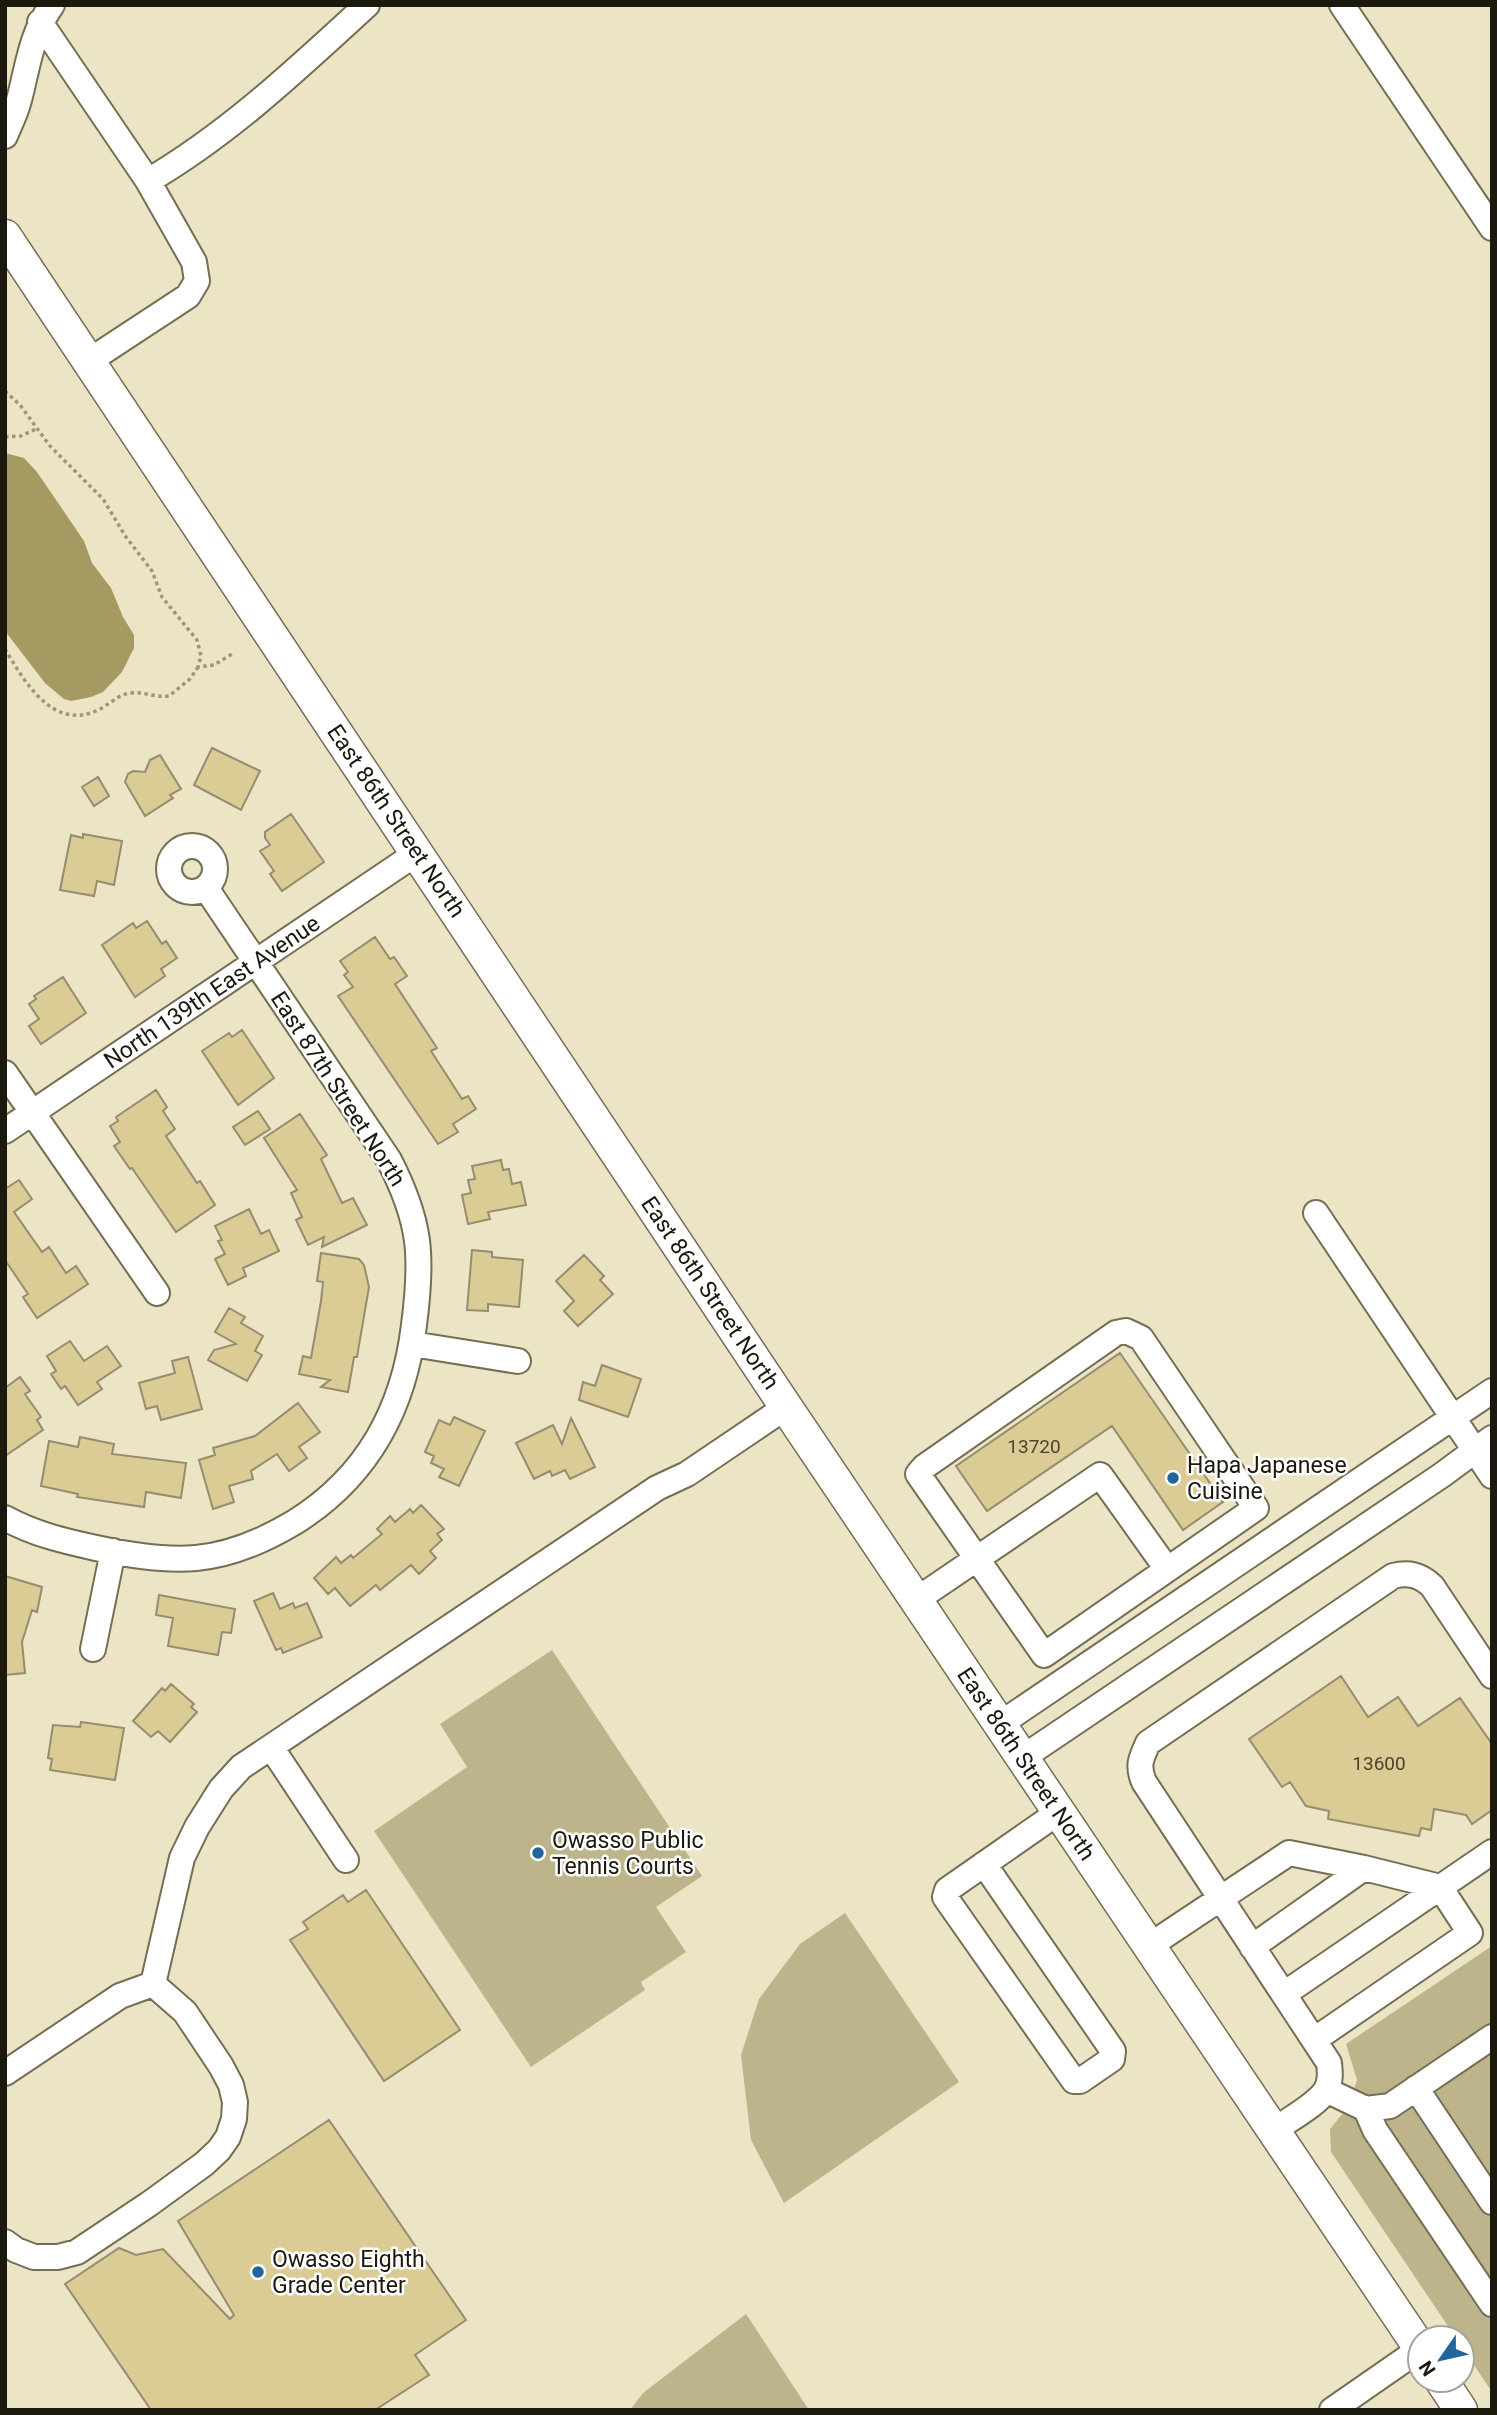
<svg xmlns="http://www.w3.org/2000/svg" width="1497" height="2415" font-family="Roboto,sans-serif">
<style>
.green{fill:#beb48b}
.water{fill:#a69a63}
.building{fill:#dacc94;stroke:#948d70;stroke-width:2}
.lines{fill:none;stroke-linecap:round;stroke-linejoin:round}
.minor-casing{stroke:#756e53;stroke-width:28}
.major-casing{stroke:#756e53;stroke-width:35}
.path{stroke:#9c967f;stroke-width:3.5;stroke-dasharray:3.5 3.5;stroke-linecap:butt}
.minor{stroke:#fff;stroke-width:24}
.major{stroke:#fff;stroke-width:32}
.poi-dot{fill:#21659a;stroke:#fff;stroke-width:2.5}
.labels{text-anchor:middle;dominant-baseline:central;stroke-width:5;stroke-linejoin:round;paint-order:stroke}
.number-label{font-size:19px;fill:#4b452f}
.street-label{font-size:23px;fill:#1b180d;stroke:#fff}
.poi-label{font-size:23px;fill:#1b180d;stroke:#fff;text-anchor:start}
</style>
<rect width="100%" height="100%" fill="#ebe4c5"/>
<path class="green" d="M 552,1650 L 702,1876 L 656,1907 L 686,1952 L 641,1982 L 645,1990 L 531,2067 L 374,1831 L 467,1767 L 440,1724 Z
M 845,1913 L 959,2082 L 784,2203 L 751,2140 L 741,2055 L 759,1999 L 800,1944 Z
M 1492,1946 L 1492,2392 L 1462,2347 L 1462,2338 L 1456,2338 L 1331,2152 L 1330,2129 L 1348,2107 L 1357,2080 L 1346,2044 Z
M 746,2314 L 809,2410 L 630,2410 L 643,2393 Z"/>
<path class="water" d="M 5,453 L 24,458 L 37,472 L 84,541 L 92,563 L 111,588 L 123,617 L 134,635 L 134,648 L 122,672 L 103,692 L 91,697 L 71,701 L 64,699 L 45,683 L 5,631 Z"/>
<path class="building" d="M 212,748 L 260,771 L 241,810 L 194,785 Z
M 160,755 L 181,789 L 170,795 L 173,798 L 145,816 L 125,782 L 128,774 L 133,771 L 145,772 L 150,760 Z
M 98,777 L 109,796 L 94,806 L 82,787 Z
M 291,814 L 324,862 L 282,891 L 270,874 L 274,871 L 260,851 L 270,845 L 265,838 L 265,832 Z
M 83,834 L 122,841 L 114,885 L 97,881 L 94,896 L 60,890 L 71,835 L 83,838 Z
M 147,921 L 162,944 L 166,941 L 177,958 L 161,969 L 165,976 L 135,997 L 102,945 L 133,923 L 136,928 Z
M 375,937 L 390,959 L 394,957 L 407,976 L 395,984 L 437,1048 L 431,1051 L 462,1099 L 468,1096 L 476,1109 L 453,1124 L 458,1132 L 438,1144 L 338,996 L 353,987 L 344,975 L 348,972 L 340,961 Z
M 63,977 L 86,1013 L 41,1044 L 29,1026 L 39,1019 L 29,1004 L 36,999 L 34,996 Z
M 242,1030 L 274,1078 L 238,1105 L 202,1051 L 229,1033 L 232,1037 Z
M 156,1090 L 167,1107 L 163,1111 L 175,1129 L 166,1136 L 197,1183 L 200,1181 L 215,1205 L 176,1232 L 132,1168 L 130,1169 L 114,1146 L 120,1142 L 110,1126 L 118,1121 L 116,1117 Z
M 258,1111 L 270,1129 L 245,1145 L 233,1127 Z
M 300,1114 L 327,1155 L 321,1159 L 342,1203 L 353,1198 L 367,1225 L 322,1247 L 324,1237 L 308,1245 L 296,1220 L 302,1217 L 291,1193 L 297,1190 L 264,1138 Z
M 501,1160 L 503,1170 L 509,1169 L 512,1184 L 521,1182 L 526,1205 L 488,1212 L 490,1219 L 468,1224 L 462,1195 L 471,1193 L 468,1180 L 475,1179 L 472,1166 Z
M 19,1180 L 32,1199 L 14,1212 L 42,1252 L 49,1247 L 66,1273 L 76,1266 L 88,1284 L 37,1318 L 23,1297 L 28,1294 L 5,1260 L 5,1189 Z
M 249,1209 L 261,1234 L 269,1230 L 279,1251 L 243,1268 L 246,1276 L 228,1285 L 215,1259 L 225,1254 L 218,1241 L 222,1240 L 215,1226 Z
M 472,1250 L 492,1252 L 492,1257 L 523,1260 L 519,1307 L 488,1304 L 488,1311 L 467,1310 Z
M 321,1253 L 359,1259 L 364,1265 L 369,1287 L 357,1357 L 354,1357 L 348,1392 L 321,1387 L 330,1380 L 299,1374 L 303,1356 L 311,1358 L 321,1301 L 323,1282 L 317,1281 Z
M 584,1255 L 604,1276 L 600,1280 L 613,1294 L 578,1326 L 564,1311 L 574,1301 L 556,1281 Z
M 229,1308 L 245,1317 L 241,1323 L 263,1336 L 255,1351 L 262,1355 L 247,1381 L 208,1360 L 214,1350 L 236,1344 L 215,1332 Z
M 70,1341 L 84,1361 L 107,1346 L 121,1366 L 97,1382 L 102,1389 L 78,1405 L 65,1386 L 61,1389 L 51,1374 L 56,1371 L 47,1356 Z
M 1120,1353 L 1223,1502 L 1183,1530 L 1112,1426 L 987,1511 L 956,1466 Z
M 188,1357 L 202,1409 L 161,1420 L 157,1406 L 146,1409 L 139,1383 L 175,1373 L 172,1361 Z
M 602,1365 L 641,1379 L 628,1417 L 579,1400 L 583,1382 L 595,1386 Z
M 20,1377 L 30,1391 L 25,1394 L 41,1417 L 37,1420 L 43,1430 L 5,1456 L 5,1388 Z
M 298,1403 L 320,1432 L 299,1447 L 307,1458 L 289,1471 L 277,1454 L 251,1471 L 253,1479 L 229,1486 L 234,1502 L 213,1509 L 199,1460 L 215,1455 L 213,1448 L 255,1436 Z
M 454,1417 L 485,1431 L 459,1486 L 439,1477 L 444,1469 L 431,1463 L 434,1456 L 425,1452 L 439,1420 L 450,1425 Z
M 571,1418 L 595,1467 L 570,1479 L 565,1470 L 552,1476 L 550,1471 L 534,1479 L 516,1443 L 553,1425 L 562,1444 Z
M 80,1437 L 114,1444 L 112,1454 L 186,1463 L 181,1498 L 146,1492 L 144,1507 L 77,1497 L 78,1494 L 41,1486 L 49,1441 L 78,1447 Z
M 421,1505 L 444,1529 L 437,1534 L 442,1540 L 430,1551 L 436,1558 L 419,1574 L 411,1565 L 380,1590 L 376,1585 L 350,1606 L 335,1588 L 328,1594 L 314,1578 L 336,1557 L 341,1563 L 351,1555 L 353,1558 L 382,1534 L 377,1529 L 390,1516 L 395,1522 L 410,1509 L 413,1513 Z
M 5,1576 L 42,1587 L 37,1612 L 32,1610 L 22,1642 L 25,1673 L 5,1675 Z
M 273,1593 L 280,1609 L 293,1603 L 295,1608 L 307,1603 L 322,1637 L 283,1653 L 281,1648 L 276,1650 L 254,1601 Z
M 159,1595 L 235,1609 L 231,1633 L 222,1632 L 218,1655 L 168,1646 L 173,1618 L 156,1615 Z
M 1341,1676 L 1368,1717 L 1398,1697 L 1418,1726 L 1460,1698 L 1492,1744 L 1492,1810 L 1472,1824 L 1466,1815 L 1434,1809 L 1431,1830 L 1421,1828 L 1419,1836 L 1328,1819 L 1329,1811 L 1306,1806 L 1290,1782 L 1282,1787 L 1249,1739 Z
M 171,1684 L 194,1704 L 191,1707 L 197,1712 L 170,1742 L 158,1731 L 151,1737 L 133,1721 L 162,1688 L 165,1691 Z
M 81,1722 L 124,1728 L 115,1780 L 50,1770 L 52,1759 L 48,1758 L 53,1725 L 80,1727 Z
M 366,1890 L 460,2030 L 384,2081 L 290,1940 L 308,1929 L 303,1922 L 343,1895 L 348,1902 Z
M 329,2120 L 466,2320 L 415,2355 L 429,2375 L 375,2410 L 151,2410 L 65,2284 L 119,2248 L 136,2255 L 163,2249 L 230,2319 L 234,2315 L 178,2221 Z"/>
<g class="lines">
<defs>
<path id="minor" d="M 1342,5 L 1492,228
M 40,22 L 148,181
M 5,136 C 10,124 16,112 19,100 C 28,66 31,34 52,5
M 89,361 L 188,296 L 197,281 L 194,262 L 148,181 C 230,133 297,69 367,5
M169 869a23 23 0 1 1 46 0a23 23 0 1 1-46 0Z
M 5,1073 L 157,1293
M 5,1131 L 417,853
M 1316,1213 L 1492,1476
M 1126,1331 L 1141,1338 L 1256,1508 L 1044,1655 L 918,1474 L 924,1467 L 1116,1333 Z
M 412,1344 L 518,1361
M 5,1518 C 34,1534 64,1541 96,1548 C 128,1555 163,1561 196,1558 C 231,1555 265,1540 295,1522 C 368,1476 404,1409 414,1325 C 423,1256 421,1222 389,1160 L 206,888
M 916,1600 L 1100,1475 L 1167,1569
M 93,1649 L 113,1551
M 1000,1724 L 1492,1391
M 271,1747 L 346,1860
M 1022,1758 L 1442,1475 L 1492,1438
M 984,1864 L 1113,2051 L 1112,2059 L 1080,2081 L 1074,2081 L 945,1897 L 947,1890 L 1059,1812
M 1149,1946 L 1289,1853 L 1364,1868 L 1440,1887 L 1470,1933 L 1314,2040
M 1252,1947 L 1364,1868
M 153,1984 L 182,1858 L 197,1827 L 221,1789 L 241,1767 L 657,1488 L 687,1474 L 786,1407
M 1284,1994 L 1492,1852
M 5,2073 L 120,1996 L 153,1984
M 1416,2088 L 1492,2202
M 1326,2090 L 1366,2109 L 1390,2106 L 1492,2037
M 1366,2109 L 1375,2130 L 1492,2304
M 1273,2131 C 1288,2120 1317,2105 1326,2090 C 1331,2081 1330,2072 1329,2063 L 1144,1782 C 1137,1766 1141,1758 1148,1743 L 1393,1576 C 1409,1572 1420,1575 1432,1586 L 1492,1676
M 5,2242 L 16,2250 L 34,2257 L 58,2257 L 77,2252 L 149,2204 L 204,2164 L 219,2150 L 228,2137 L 234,2119 L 235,2102 L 231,2085 L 221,2066 L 185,2012 L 153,1984
M 1332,2410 L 1420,2349"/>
<path id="major" d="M 5,236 L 786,1407 L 1420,2348
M 1441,2380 L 1461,2410"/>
</defs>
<use href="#minor" class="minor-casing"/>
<use href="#major" class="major-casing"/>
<path class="path" d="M 5,391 L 20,405 L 50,446 L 103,499 L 126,537 L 152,571 L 162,597 L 197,640 L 201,656 L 198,667 L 214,665 L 232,654
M 5,437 L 21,436 L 36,429
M 5,649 C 24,681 52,730 96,711 C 108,706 117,695 130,693 C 143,691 155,698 169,696 L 190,679 L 198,667"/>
<use href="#minor" class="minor"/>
<use href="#major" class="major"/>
</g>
<g class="poi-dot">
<circle cx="1173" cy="1478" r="7"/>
<circle cx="538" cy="1853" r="7"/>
<circle cx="258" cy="2272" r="7"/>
</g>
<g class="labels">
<g class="number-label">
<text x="1034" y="1446">13720</text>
<text x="1379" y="1763">13600</text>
</g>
<g class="street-label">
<text transform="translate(396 821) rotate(56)">East 86th Street North</text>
<text transform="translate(212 992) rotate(-34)">North 139th East Avenue</text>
<text transform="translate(338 1089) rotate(57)">East 87th Street North</text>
<text transform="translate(710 1293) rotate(56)">East 86th Street North</text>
<text transform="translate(1026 1764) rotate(56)">East 86th Street North</text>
</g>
<g class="poi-label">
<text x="1187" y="1465">Hapa Japanese<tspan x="1187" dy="26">Cuisine</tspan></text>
<text x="552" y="1840">Owasso Public<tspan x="552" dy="26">Tennis Courts</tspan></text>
<text x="272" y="2259">Owasso Eighth<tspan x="272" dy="26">Grade Center</tspan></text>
</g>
</g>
<rect width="1497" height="2415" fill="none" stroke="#1b180d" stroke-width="14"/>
<g transform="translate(1441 2359) rotate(236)"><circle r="33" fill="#ffffff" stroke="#a4a39e" stroke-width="2"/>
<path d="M0-5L12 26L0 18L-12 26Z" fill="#21659a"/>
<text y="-10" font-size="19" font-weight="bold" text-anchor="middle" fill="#1b180d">N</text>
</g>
</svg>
